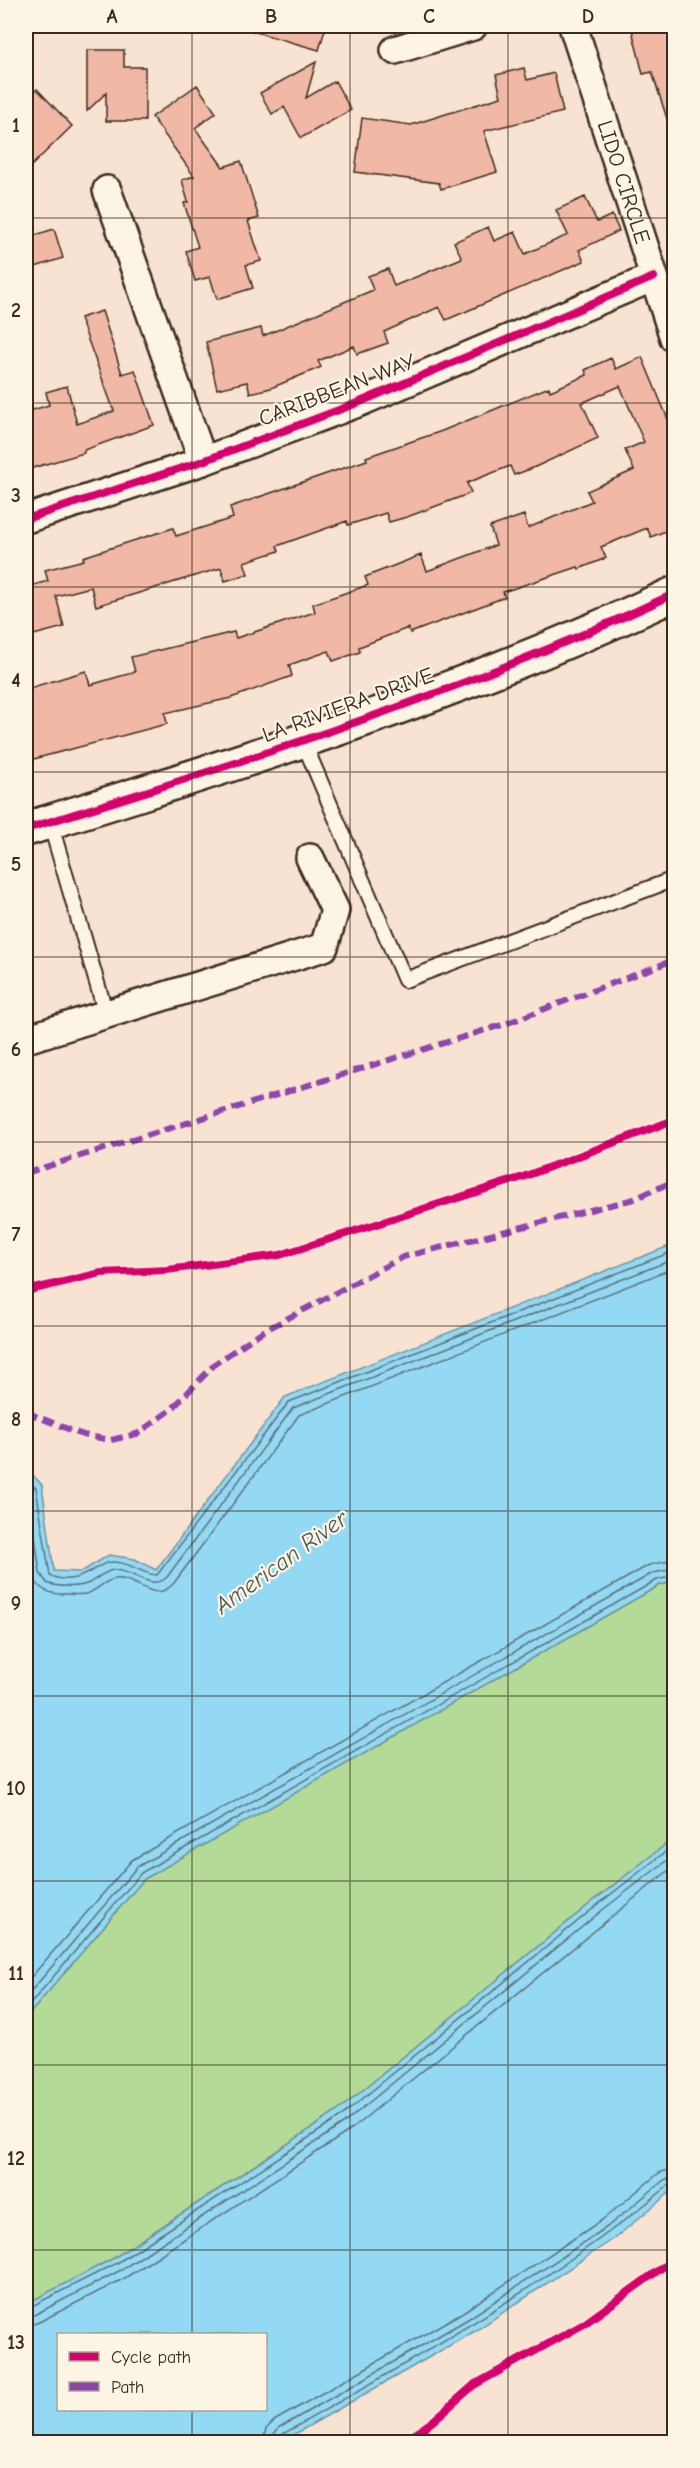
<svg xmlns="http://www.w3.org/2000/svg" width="700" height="2468" font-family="'Comic Neue',sans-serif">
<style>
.green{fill:#b3db97;stroke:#77825a;stroke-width:1.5}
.water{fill:#93d9f4;stroke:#70939e;stroke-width:1.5;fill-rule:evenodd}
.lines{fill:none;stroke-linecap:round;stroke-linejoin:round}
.shore{stroke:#5e7074;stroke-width:1.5}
.building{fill:#f0b8a5;stroke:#3b2a1e;stroke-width:1.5}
.service-casing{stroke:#3b2a1e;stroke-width:18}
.minor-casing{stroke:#3b2a1e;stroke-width:32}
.tertiary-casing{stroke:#3b2a1e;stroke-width:38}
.service{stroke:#fcf5e5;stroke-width:14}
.minor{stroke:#fcf5e5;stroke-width:27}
.tertiary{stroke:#fcf5e5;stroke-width:33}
.quiet{stroke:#8e44ad;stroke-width:6;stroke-dasharray:12 6;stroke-linecap:butt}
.cycleway-casing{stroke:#fcf5e5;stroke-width:11}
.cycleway{stroke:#d6006c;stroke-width:8}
.grid{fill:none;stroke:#3b2a1e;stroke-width:1.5;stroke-opacity:0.55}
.labels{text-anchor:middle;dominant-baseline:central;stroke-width:4.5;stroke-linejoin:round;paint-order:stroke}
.street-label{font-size:22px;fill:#3b2a1e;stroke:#fcf5e5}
.water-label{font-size:24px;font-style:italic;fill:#515654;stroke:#fcf5e5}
.neatline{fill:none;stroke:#3b2a1e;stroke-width:2}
.grid-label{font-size:20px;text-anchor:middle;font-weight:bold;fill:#3b2a1e}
</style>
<rect width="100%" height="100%" fill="#f8e3d2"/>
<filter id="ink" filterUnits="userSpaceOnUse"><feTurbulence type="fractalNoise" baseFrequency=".0167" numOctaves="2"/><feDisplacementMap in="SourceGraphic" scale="12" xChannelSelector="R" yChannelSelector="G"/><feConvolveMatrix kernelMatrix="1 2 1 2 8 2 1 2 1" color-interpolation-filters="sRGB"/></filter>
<g filter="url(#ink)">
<path class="green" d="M 674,1582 L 674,1838 L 597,1898 L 335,2113 L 114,2258 L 26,2304 L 26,2018 L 144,1879 L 660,1585 Z"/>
<path class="water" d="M 674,1244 L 674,1582 L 660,1585 L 144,1879 L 26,2018 L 26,1474 L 31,1473 L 42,1485 L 54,1571 L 81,1572 L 109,1555 L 135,1559 L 156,1570 L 285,1397 Z
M 674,1838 L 674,2189 L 615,2238 L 475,2331 L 281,2442 L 26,2442 L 26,2304 L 114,2258 L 335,2113 L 597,1898 ZM 58,2334 L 266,2334 L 266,2410 L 58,2410 Z"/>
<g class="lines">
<path class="shore" d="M 26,1479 L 36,1488 L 50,1576 C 83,1588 94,1562 113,1562 C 131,1562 143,1575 157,1575 L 289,1402 L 674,1251
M 26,1487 L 29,1492 L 40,1573 L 47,1583 C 57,1587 79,1588 89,1583 C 97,1579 106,1570 114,1570 C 133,1570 152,1592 167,1577 L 293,1408 L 674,1259
M 26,1531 C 30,1560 25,1594 63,1594 C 70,1594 79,1595 86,1594 C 96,1591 105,1580 115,1579 C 138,1576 153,1606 174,1583 L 299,1415 L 674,1268
M 26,1983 L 132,1860 L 649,1565 L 674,1560
M 26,1997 L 137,1867 L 653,1573 L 674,1569
M 26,2009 L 141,1873 L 657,1580 L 674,1576
M 26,2309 L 117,2263 L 339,2118 L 601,1902 L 674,1845
M 26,2316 L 34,2315 L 121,2270 L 343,2124 L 605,1908 L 674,1855
M 26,2325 L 37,2323 L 125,2278 L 349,2131 L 674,1866
M 263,2442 L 266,2429 L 274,2421 L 463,2312 L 602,2220 L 659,2173 L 674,2168
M 272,2442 L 273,2435 L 279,2428 L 468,2319 L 607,2227 L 664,2180 L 674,2177
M 279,2442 L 283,2434 C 417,2357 549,2284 668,2186 L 674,2184"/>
</g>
<path class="building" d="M 252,26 L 326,26 L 319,50 L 252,31 Z
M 631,26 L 675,26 L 675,128 L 670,128 L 652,72 L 643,74 Z
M 87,50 L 124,50 L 124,67 L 145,67 L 145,121 L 106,121 L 106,93 L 87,111 Z
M 316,62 L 306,98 L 335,81 L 351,110 L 301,138 L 284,107 L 272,114 L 260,93 Z
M 524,68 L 527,80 L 554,73 L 563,112 L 484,131 L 497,172 L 441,189 L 439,183 L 355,172 L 362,118 L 411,125 L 446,114 L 501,97 L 496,75 Z
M 197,85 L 216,113 L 195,128 L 223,167 L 241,161 L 259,218 L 248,221 L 261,261 L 246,265 L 253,288 L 217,299 L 210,277 L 195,281 L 186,251 L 198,247 L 184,203 L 188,202 L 182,180 L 194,176 L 152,117 Z
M 37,89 L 72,126 L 26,171 L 26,100 Z
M 585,197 L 597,222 L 612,215 L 619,231 L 579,250 L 584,261 L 446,320 L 439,307 L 384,332 L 388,343 L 357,354 L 354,346 L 318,361 L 321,367 L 271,388 L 250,393 L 247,382 L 217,389 L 206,342 L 261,328 L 263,336 L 373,290 L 368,276 L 388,269 L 394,286 L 462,258 L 454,242 L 488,227 L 494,241 L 515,232 L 525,254 L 568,235 L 556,210 Z
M 54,229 L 63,258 L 26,270 L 26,238 Z
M 102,311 L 122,374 L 135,370 L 154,425 L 84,450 L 84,453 L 29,469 L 26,455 L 26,412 L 49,405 L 46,392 L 67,386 L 77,424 L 114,411 L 80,318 Z
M 642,357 L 675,436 L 675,527 L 651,537 L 647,528 L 601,547 L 606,558 L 579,569 L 578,567 L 503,592 L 505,597 L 410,633 L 408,628 L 359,647 L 360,652 L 333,661 L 329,651 L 289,665 L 292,676 L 231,698 L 165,713 L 167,724 L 26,761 L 26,689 L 86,671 L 90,685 L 135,672 L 131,657 L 234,632 L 236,638 L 315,612 L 313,604 L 368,585 L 365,577 L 421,555 L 427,571 L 496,545 L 490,527 L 524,515 L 528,528 L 592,501 L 587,491 L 634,470 L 625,450 L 644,442 L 620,386 L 582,403 L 598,438 L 533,468 L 514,475 L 510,466 L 467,483 L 471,493 L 407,517 L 389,522 L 386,513 L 348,525 L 347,521 L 277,546 L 279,551 L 244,562 L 248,574 L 225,581 L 221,568 L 96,606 L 91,587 L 56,596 L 64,627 L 26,637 L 26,587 L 48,581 L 45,570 L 84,560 L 83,557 L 173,528 L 176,536 L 233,518 L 230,507 L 367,460 L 366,457 L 442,431 L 549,387 L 550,391 L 587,375 L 585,370 L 611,358 L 616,369 Z"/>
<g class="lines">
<defs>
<path id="service" d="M 303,741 L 405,980 L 674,879
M 50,822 L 106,1014"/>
<g id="minor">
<path id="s1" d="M 573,26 L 674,338"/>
<path d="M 395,50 L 473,26"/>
<path d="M 107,190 L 203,461"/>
<path d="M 26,519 L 203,461 L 360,402 L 654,277"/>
<path d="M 26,1039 L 324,947 L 335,910 L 310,858"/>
</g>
<path id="tertiary" d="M 26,829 C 245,762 466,691 674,594"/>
</defs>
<use href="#service" class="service-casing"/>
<use href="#minor" class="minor-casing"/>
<use href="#tertiary" class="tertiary-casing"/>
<use href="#service" class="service"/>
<use href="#minor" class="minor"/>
<use href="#tertiary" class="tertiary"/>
<path class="quiet" d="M 26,1173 L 505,1024 L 674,960
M 26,1412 L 83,1435 L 111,1440 L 137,1434 L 171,1410 L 216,1363 L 260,1333 L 403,1257 L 634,1199 L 674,1181
M 663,2442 L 674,2436"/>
<defs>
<path id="cycleway" d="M 26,519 L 203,461 L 360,402 L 654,277
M 26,829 C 245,762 466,691 674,594
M 26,1291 L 101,1273 L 167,1270 L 280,1255 L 523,1177 L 674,1120
M 404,2442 L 433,2421 L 474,2385 L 584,2324 L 674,2259"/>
</defs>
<use href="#cycleway" class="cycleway-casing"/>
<use href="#cycleway" class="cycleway"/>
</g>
</g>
<path class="grid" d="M 192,26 L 192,2334M 350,26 L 350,2442M 508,26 L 508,2442M 26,218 L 674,218M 26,403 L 674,403M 26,587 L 674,587M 26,772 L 674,772M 26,957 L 674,957M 26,1142 L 674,1142M 26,1326 L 674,1326M 26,1511 L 674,1511M 26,1696 L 674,1696M 26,1881 L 674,1881M 26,2065 L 674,2065M 26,2250 L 674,2250M 192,2410 L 192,2442"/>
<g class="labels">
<g class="street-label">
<text stroke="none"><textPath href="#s1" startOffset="164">LIDO CIRCLE</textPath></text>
<text transform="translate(337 390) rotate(-21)">CARIBBEAN WAY</text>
<text transform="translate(348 705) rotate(-20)">LA RIVIERA DRIVE</text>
</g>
<g class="water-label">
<text transform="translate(281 1562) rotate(-36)">American River</text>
</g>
</g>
<rect width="700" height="2468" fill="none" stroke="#fcf5e5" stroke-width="66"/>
<rect x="57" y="2333" width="210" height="78" fill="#fcf5e5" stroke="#afa495" stroke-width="1.5"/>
<rect x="69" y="2352" width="30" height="9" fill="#d6006c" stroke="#afa495" stroke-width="1.5"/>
<text x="111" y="2363" font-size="18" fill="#3b2a1e">Cycle path</text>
<rect x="69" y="2382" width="30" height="9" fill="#8e44ad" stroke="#afa495" stroke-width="1.5"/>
<text x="111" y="2393" font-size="18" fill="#3b2a1e">Path</text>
<rect x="33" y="33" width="634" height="2402" class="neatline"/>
<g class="grid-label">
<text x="112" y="23">A</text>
<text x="271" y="23">B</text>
<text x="429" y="23">C</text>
<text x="588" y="23">D</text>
<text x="16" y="132">1</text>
<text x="16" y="317">2</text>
<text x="16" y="502">3</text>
<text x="16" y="687">4</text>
<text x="16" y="871">5</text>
<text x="16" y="1056">6</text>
<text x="16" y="1241">7</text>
<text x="16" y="1426">8</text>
<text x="16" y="1610">9</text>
<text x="16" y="1795">10</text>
<text x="16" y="1980">11</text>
<text x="16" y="2165">12</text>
<text x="16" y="2349">13</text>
</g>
</svg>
